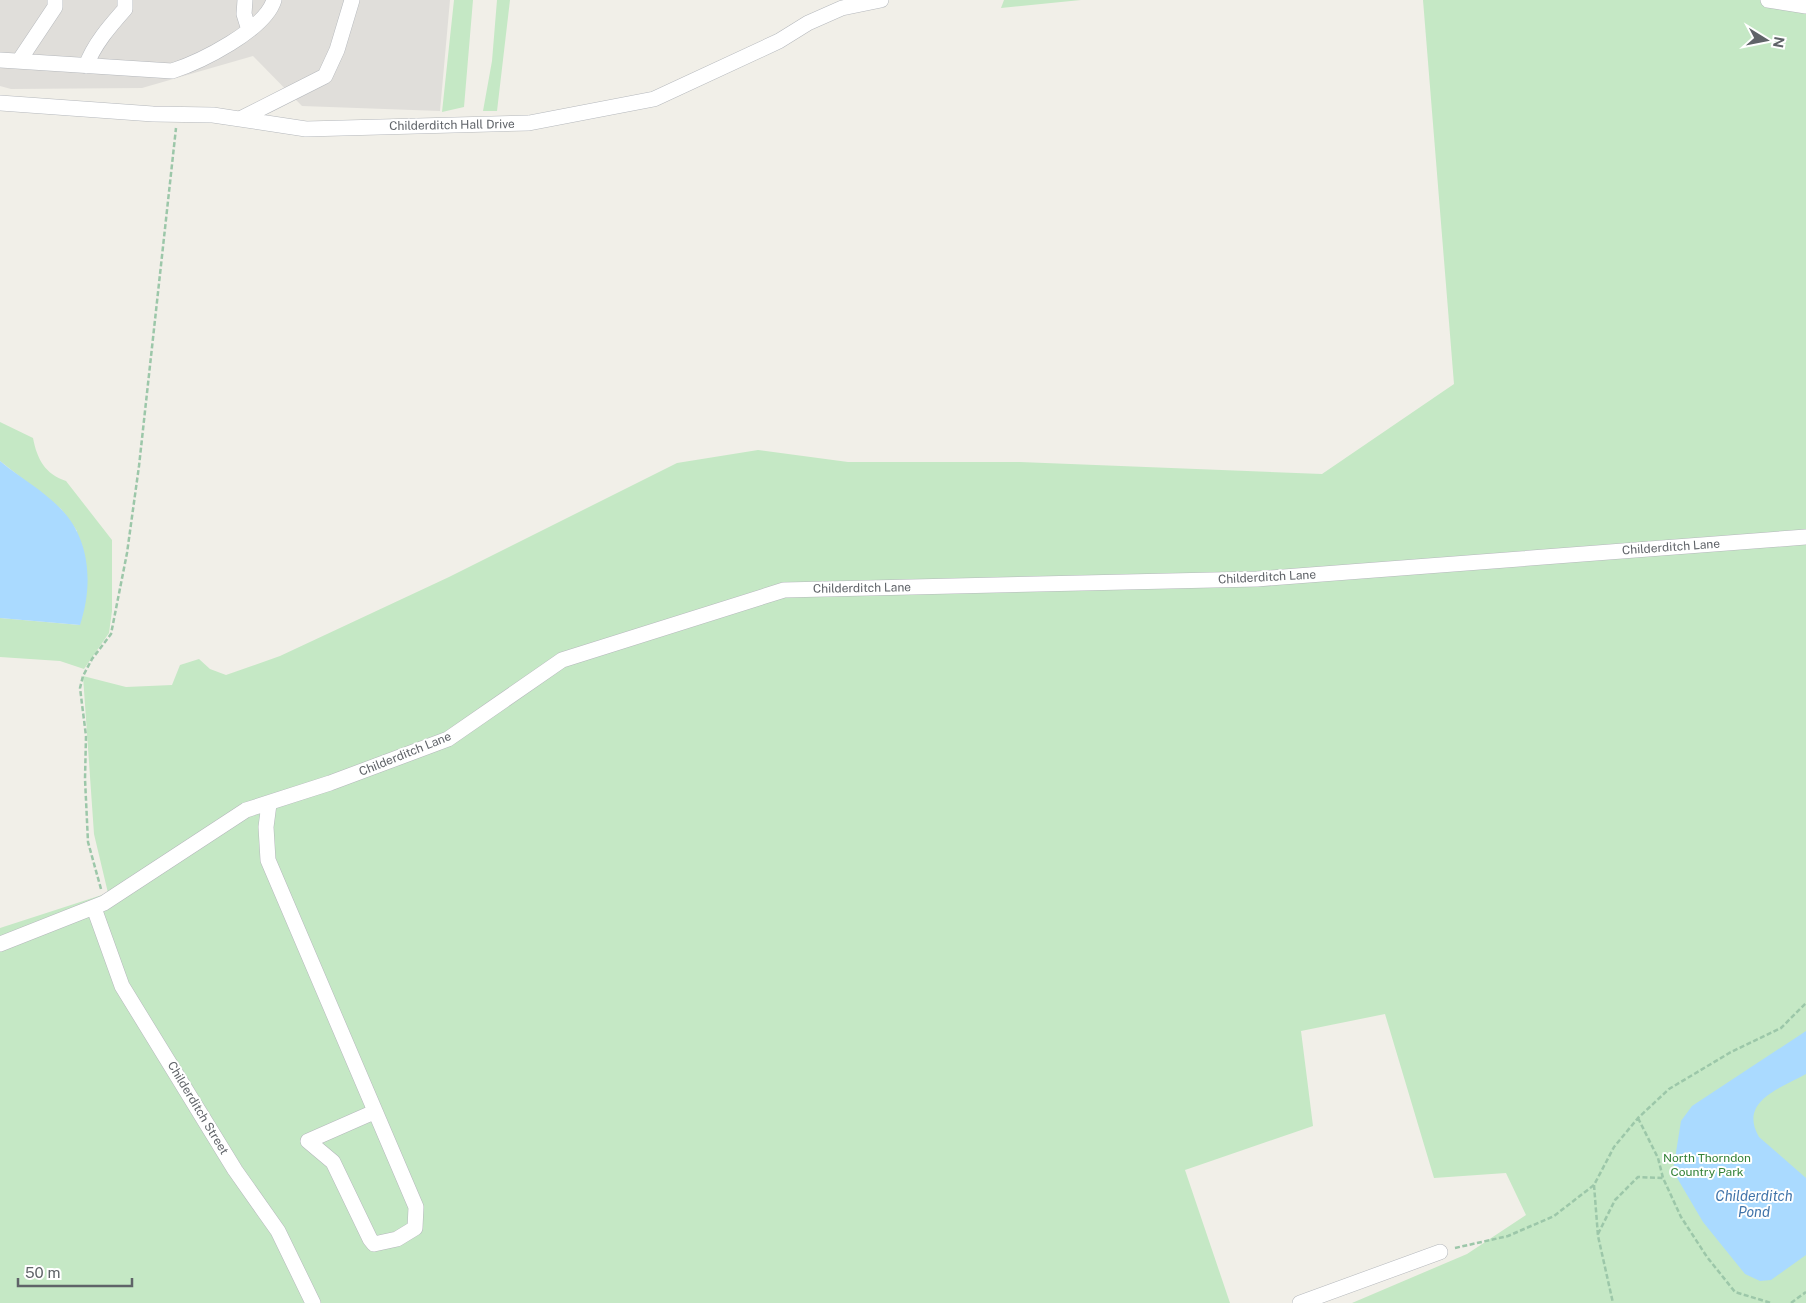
<svg xmlns="http://www.w3.org/2000/svg" width="1806" height="1303" font-family="'Public Sans',sans-serif">
<style>
.industrial{fill:#e0deda}
.green{fill:#c5e8c5}
.water{fill:#aadaff}
.lines{fill:none;stroke-linecap:round;stroke-linejoin:round}
.minor-casing{stroke:#b5b8bc;stroke-width:16}
.path{stroke:#9cc7a9;stroke-width:2.5;stroke-dasharray:5 2.5;stroke-linecap:butt}
.minor{stroke:#fff;stroke-width:15}
.labels{text-anchor:middle;dominant-baseline:central;stroke-width:4;stroke-linejoin:round;paint-order:stroke}
.street-label{font-size:12px;fill:#5f6368;stroke:#fff}
.park-label{font-size:12px;fill:#348238;stroke:#fff}
.water-label{font-size:14px;font-style:italic;fill:#4174aa;stroke:#fff}
</style>
<rect width="100%" height="100%" fill="#f1efe8"/>
<path class="industrial" d="M 0,0 L 450,0 L 440,111 L 302,106 L 253,56 L 142,88 L 11,89 L 0,86 Z"/>
<path class="green" d="M 454,0 L 473,0 L 464,107 L 442,112 Z
M 497,0 L 510,0 L 497,111 L 483,111 L 492,61 Z
M 1004,0 L 1081,0 L 1001,8 Z
M 1423,0 L 1806,0 L 1806,1303 L 1352,1303 L 1467,1254 L 1526,1215 L 1506,1173 L 1434,1178 L 1385,1014 L 1301,1031 L 1313,1126 L 1185,1170 L 1230,1303 L 0,1303 L 0,928 L 108,893 L 94,834 L 83,676 L 126,687 L 172,685 L 180,665 L 199,659 L 210,669 L 226,675 L 280,656 L 449,577 L 677,463 L 758,450 L 848,462 L 1020,462 L 1322,474 L 1454,384 Z
M 0,422 L 33,438 C 37,459 45,474 66,481 L 112,540 L 112,611 L 109,633 L 84,669 L 60,661 L 0,657 L 0,618 L 80,625 L 77,531 L 61,509 L 0,461 Z"/>
<path class="water" d="M 0,461 C 19,477 44,491 61,509 C 91,540 93,586 80,625 L 0,618 Z
M 1806,1031 L 1806,1074 C 1781,1088 1738,1101 1759,1137 L 1806,1178 L 1806,1255 L 1771,1280 L 1760,1281 L 1745,1274 L 1703,1222 L 1673,1171 L 1681,1121 L 1692,1106 Z"/>
<g class="lines">
<defs>
<path id="minor" d="M 245,0 L 244,14 L 249,30
M 1768,0 L 1806,6
M 0,60 L 172,71 C 200,62 265,30 274,0
M 19,61 L 55,7 L 55,0
M 86,66 C 94,44 110,26 125,9 L 125,0
M 0,103 L 153,114 L 213,115 L 306,129 L 529,123 L 654,99 L 779,41 L 808,23 L 842,8 L 881,0
M 242,118 L 325,76 L 337,50 L 352,0
M 269,804 L 266,827 L 268,860 L 416,1207 L 415,1228 L 397,1239 L 374,1244 L 370,1239 L 333,1162 L 308,1141 L 374,1112
M 94,908 L 122,986 L 235,1170 L 278,1231 L 313,1303
M 0,944 L 104,903 L 246,810 L 330,783 L 448,739 L 562,660 L 784,590 L 1257,579 L 1806,537
M 1300,1303 L 1440,1252"/>
</defs>
<use href="#minor" class="minor-casing"/>
<path class="path" d="M 101,889 L 88,842 L 85,779 L 86,736 L 80,688 L 83,676 L 92,659 L 111,634 L 127,553 L 139,466 L 176,128
M 1638,1118 L 1658,1158 L 1663,1178 L 1681,1217 L 1707,1257 L 1735,1292 L 1771,1303
M 1594,1185 L 1598,1236 L 1613,1303
M 1598,1234 L 1615,1200 L 1638,1177 L 1663,1178
M 1455,1248 L 1508,1236 L 1554,1216 L 1594,1185 L 1614,1147 L 1638,1118 L 1669,1089 L 1731,1052 L 1781,1028 L 1806,1003
M 1791,1303 L 1806,1292"/>
<use href="#minor" class="minor"/>
</g>
<g class="labels">
<g class="street-label">
<text transform="translate(452 125) rotate(-1)">Childerditch Hall Drive</text>
<text transform="translate(1671 547) rotate(-4)">Childerditch Lane</text>
<text transform="translate(1267 577) rotate(-3)">Childerditch Lane</text>
<text transform="translate(862 588) rotate(-1)">Childerditch Lane</text>
<text transform="translate(405 754) rotate(-22)">Childerditch Lane</text>
<text transform="translate(198 1108) rotate(59)">Childerditch Street</text>
</g>
<g class="park-label">
<text x="1707" y="1158">North Thorndon<tspan x="1707" dy="14">Country Park</tspan></text>
</g>
<g class="water-label">
<text x="1754" y="1196">Childerditch<tspan x="1754" dy="16">Pond</tspan></text>
</g>
</g>
<g transform="translate(1766 40) rotate(100)" stroke="#ffffff" stroke-width="4" paint-order="stroke">
<path d="M0-4L9 19L0 12L-9 19Z" fill="#5f6368"/>
<text y="-8" font-size="14" font-weight="bold" text-anchor="middle" fill="#5f6368">N</text>
</g>
<path d="M18 1278v8h114v-8" fill="none" stroke="#5f6368" stroke-width="2.5"/>
<text x="25" y="1278" font-size="15" fill="#5f6368" stroke="#ffffff" stroke-width="4" paint-order="stroke">50 m</text>
</svg>
